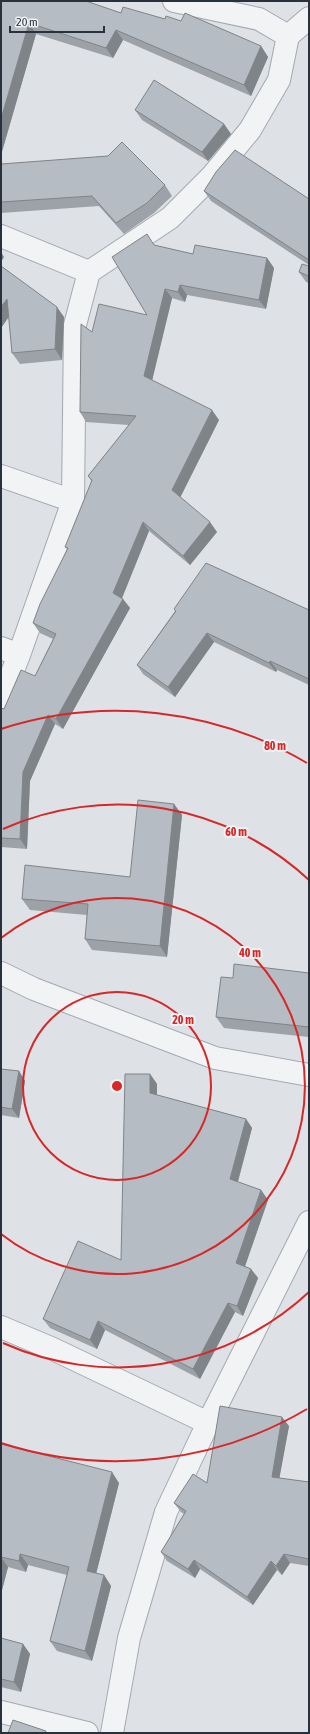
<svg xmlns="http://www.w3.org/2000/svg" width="310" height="1734" font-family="'Asap Condensed',sans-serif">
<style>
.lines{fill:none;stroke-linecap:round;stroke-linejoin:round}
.minor-casing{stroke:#a4a9b0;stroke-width:24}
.minor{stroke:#f1f3f5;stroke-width:22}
.wall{fill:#9da2a8}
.shaded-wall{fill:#7f8488}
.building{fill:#b6bcc3;stroke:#7f8488}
.ring{fill:none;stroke:#d62828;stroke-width:2}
.centre{fill:#d62828;stroke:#eef1f4;stroke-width:2}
.ring-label{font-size:12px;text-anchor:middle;font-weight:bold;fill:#d62828;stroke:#eef1f4;stroke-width:4;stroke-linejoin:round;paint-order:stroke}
</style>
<rect width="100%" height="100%" fill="#dee2e7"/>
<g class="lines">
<defs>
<path id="minor" d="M 174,1 L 259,19 L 288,36
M 1,236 L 89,272
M 1,476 L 73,501
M 1,648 L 19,655
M 1,701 L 19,655 L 73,501 L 75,325 L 89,272 L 170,218 L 212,176 L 250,130 L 279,80 L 288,36 L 309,18
M 1,973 L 34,989 L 215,1058 L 309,1075
M 1,1327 L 53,1349 L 208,1423
M 1,1712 L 87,1733
M 112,1733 L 129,1638 L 166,1512 L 208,1423 L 309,1222"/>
</defs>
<use href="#minor" class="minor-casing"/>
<use href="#minor" class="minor"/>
</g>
<path class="wall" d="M 1,1 L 88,2 L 121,13 L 261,46 L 268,57 L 251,96 L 123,40 L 113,58 L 36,34 L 1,155 Z
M 135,110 L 224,124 L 231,134 L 208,161 L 142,120 Z
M 1,164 L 165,185 L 172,196 L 154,213 L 124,234 L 99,206 L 1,213 Z
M 204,191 L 309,199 L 309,265 L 211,201 Z
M 155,246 L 193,254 L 267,258 L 274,268 L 266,309 L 187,295 L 185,302 L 172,298 L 152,380 L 219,420 L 180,497 L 217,532 L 190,565 L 149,531 L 122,598 L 130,608 L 63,729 L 55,724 L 30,781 L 27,849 L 1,847 L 1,708 L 4,709 L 35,676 L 53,639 L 40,633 L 33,623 L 67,549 L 65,547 L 92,482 L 88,476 L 129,425 L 86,422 L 80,412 L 92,332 L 147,315 Z
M 1,266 L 64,317 L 62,360 L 20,364 L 12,353 L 9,317 L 1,328 Z
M 309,266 L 309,283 L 306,282 L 299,272 Z
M 174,609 L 309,610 L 309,685 L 277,670 L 276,672 L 214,642 L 175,697 L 143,674 L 137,665 L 175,611 Z
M 174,804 L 182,815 L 167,957 L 92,950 L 85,939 L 87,915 L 30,910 L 22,899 L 130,877 Z
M 309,973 L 309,1037 L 224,1028 L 216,1017 L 233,978 Z
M 1,1069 L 19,1071 L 25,1081 L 19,1118 L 1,1115 Z
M 150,1074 L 157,1084 L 157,1095 L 246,1119 L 252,1128 L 238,1182 L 261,1190 L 268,1200 L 245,1266 L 251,1269 L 258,1278 L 243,1316 L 235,1312 L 200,1379 L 105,1330 L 97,1349 L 50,1328 L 43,1319 L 121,1260 Z
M 289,1426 L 279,1478 L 309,1482 L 309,1566 L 290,1563 L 282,1575 L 277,1570 L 253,1605 L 200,1569 L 195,1578 L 167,1561 L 161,1552 L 184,1514 L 181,1512 L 174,1503 L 207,1483 Z
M 1,1444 L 119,1483 L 96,1574 L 104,1575 L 111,1586 L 92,1661 L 57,1651 L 50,1641 L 67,1575 L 28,1565 L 26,1572 L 8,1567 L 1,1594 Z
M 1,1638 L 23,1644 L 30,1654 L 21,1692 L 1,1687 Z"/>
<path class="shaded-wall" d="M 29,23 L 36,34 L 1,155 L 1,119 Z
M 116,30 L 123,40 L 113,58 L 106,48 Z
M 261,46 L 268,57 L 251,96 L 244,85 Z
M 224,124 L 231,134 L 208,161 L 202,152 Z
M 1,252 L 4,257 L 1,262 Z
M 267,258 L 274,268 L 266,309 L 259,300 Z
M 180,285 L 187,295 L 185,302 L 178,292 Z
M 165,289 L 172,298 L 151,385 L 144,376 Z
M 7,299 L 14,309 L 1,328 L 1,307 Z
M 57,307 L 64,317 L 62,360 L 55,349 Z
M 212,410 L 219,420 L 179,500 L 172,490 Z
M 143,522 L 149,531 L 120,603 L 113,593 Z
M 210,522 L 217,532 L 190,565 L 183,556 Z
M 123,599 L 130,608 L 63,729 L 56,719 Z
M 207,633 L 214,642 L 175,697 L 168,687 Z
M 270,661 L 277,670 L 276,672 L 269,663 Z
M 48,715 L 55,724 L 30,781 L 27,849 L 20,839 L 23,772 Z
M 174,804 L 182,815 L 167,957 L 160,946 Z
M 19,1071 L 25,1081 L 19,1118 L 12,1109 Z
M 150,1074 L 157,1084 L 157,1102 L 150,1093 Z
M 246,1119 L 252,1128 L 236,1188 L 230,1179 Z
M 261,1190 L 268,1200 L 243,1272 L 236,1263 Z
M 251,1269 L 258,1278 L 243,1316 L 237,1306 Z
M 228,1303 L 235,1312 L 200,1379 L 193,1369 Z
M 98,1321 L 105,1330 L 97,1349 L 90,1340 Z
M 282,1417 L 289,1426 L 278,1486 L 272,1477 Z
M 112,1472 L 119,1483 L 94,1582 L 87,1571 Z
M 20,1554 L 28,1565 L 26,1572 L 19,1561 Z
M 284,1554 L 290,1563 L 282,1575 L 276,1566 Z
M 1,1557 L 8,1567 L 1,1594 Z
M 194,1560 L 200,1569 L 195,1578 L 188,1569 Z
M 271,1561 L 277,1570 L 253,1605 L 247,1597 Z
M 104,1575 L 111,1586 L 92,1661 L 85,1651 Z
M 23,1644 L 30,1654 L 21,1692 L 14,1682 Z"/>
<path class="building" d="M 1,1 L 86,1 L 121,13 L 123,7 L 165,19 L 166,16 L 181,21 L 185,13 L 261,46 L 244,85 L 116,30 L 106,48 L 29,23 L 1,119 Z
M 154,80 L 224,124 L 202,152 L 135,110 Z
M 122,142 L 165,185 L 147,203 L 116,223 L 92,196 L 1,202 L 1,164 L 108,156 Z
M 235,150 L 309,199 L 309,260 L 204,191 L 216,172 Z
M 147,234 L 154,245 L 193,254 L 195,245 L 267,258 L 259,300 L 180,285 L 178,292 L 165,289 L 144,376 L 212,410 L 172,490 L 210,522 L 183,556 L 143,522 L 113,593 L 123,599 L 56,719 L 48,715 L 23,772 L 20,839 L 1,838 L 1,708 L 4,709 L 21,670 L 35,676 L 56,634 L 33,623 L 40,604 L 68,548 L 65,547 L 92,480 L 88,476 L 136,416 L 80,412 L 81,324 L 92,332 L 99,304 L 147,315 L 112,257 Z
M 302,264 L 309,266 L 309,276 L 299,272 Z
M 1,266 L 57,307 L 55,349 L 12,353 L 7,299 L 1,307 Z
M 206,563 L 309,610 L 309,679 L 270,661 L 269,663 L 207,633 L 168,687 L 137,665 L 176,611 L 174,609 Z
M 138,800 L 174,804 L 160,946 L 85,939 L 88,904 L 22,899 L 25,865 L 130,877 Z
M 234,964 L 309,973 L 309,1027 L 216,1017 L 221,977 L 233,978 Z
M 1,1069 L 19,1071 L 12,1109 L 1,1107 Z
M 125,1074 L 150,1074 L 150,1093 L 246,1119 L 230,1179 L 261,1190 L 236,1263 L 251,1269 L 237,1306 L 228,1303 L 193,1369 L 98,1321 L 90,1340 L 43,1319 L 78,1241 L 121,1260 Z
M 220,1406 L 282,1417 L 272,1477 L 309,1482 L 309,1559 L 284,1554 L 276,1566 L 271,1561 L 247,1597 L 194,1560 L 188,1569 L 161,1552 L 186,1511 L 174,1503 L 193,1474 L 207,1483 Z
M 1,1444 L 112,1472 L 87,1571 L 104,1575 L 85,1651 L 50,1641 L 69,1567 L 20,1554 L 19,1561 L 1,1557 Z
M 1,1638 L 23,1644 L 14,1682 L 1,1679 Z
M 13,1720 L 46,1731 L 45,1733 L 8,1733 Z"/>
<g class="ring">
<circle cx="117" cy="1086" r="94"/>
<path d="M1 938A188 188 0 1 1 1 1234"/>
<path d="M309 1292A281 281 0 0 1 3 1343M3 829A281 281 0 0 1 309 880"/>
<path d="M307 1409A375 375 0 0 1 1 1443M1 729A375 375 0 0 1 307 763"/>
</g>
<circle cx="117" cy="1086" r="6" class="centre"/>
<g class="ring-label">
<text x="275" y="750">80 m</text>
<text x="236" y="836">60 m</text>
<text x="250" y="957">40 m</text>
<text x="183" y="1024">20 m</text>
</g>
<rect width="310" height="1734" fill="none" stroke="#29313c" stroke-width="4"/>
<path d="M10 26v6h94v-6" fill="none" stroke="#29313c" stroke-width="2"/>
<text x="16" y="26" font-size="12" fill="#29313c" stroke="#eef1f4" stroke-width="3" paint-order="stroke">20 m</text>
</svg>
